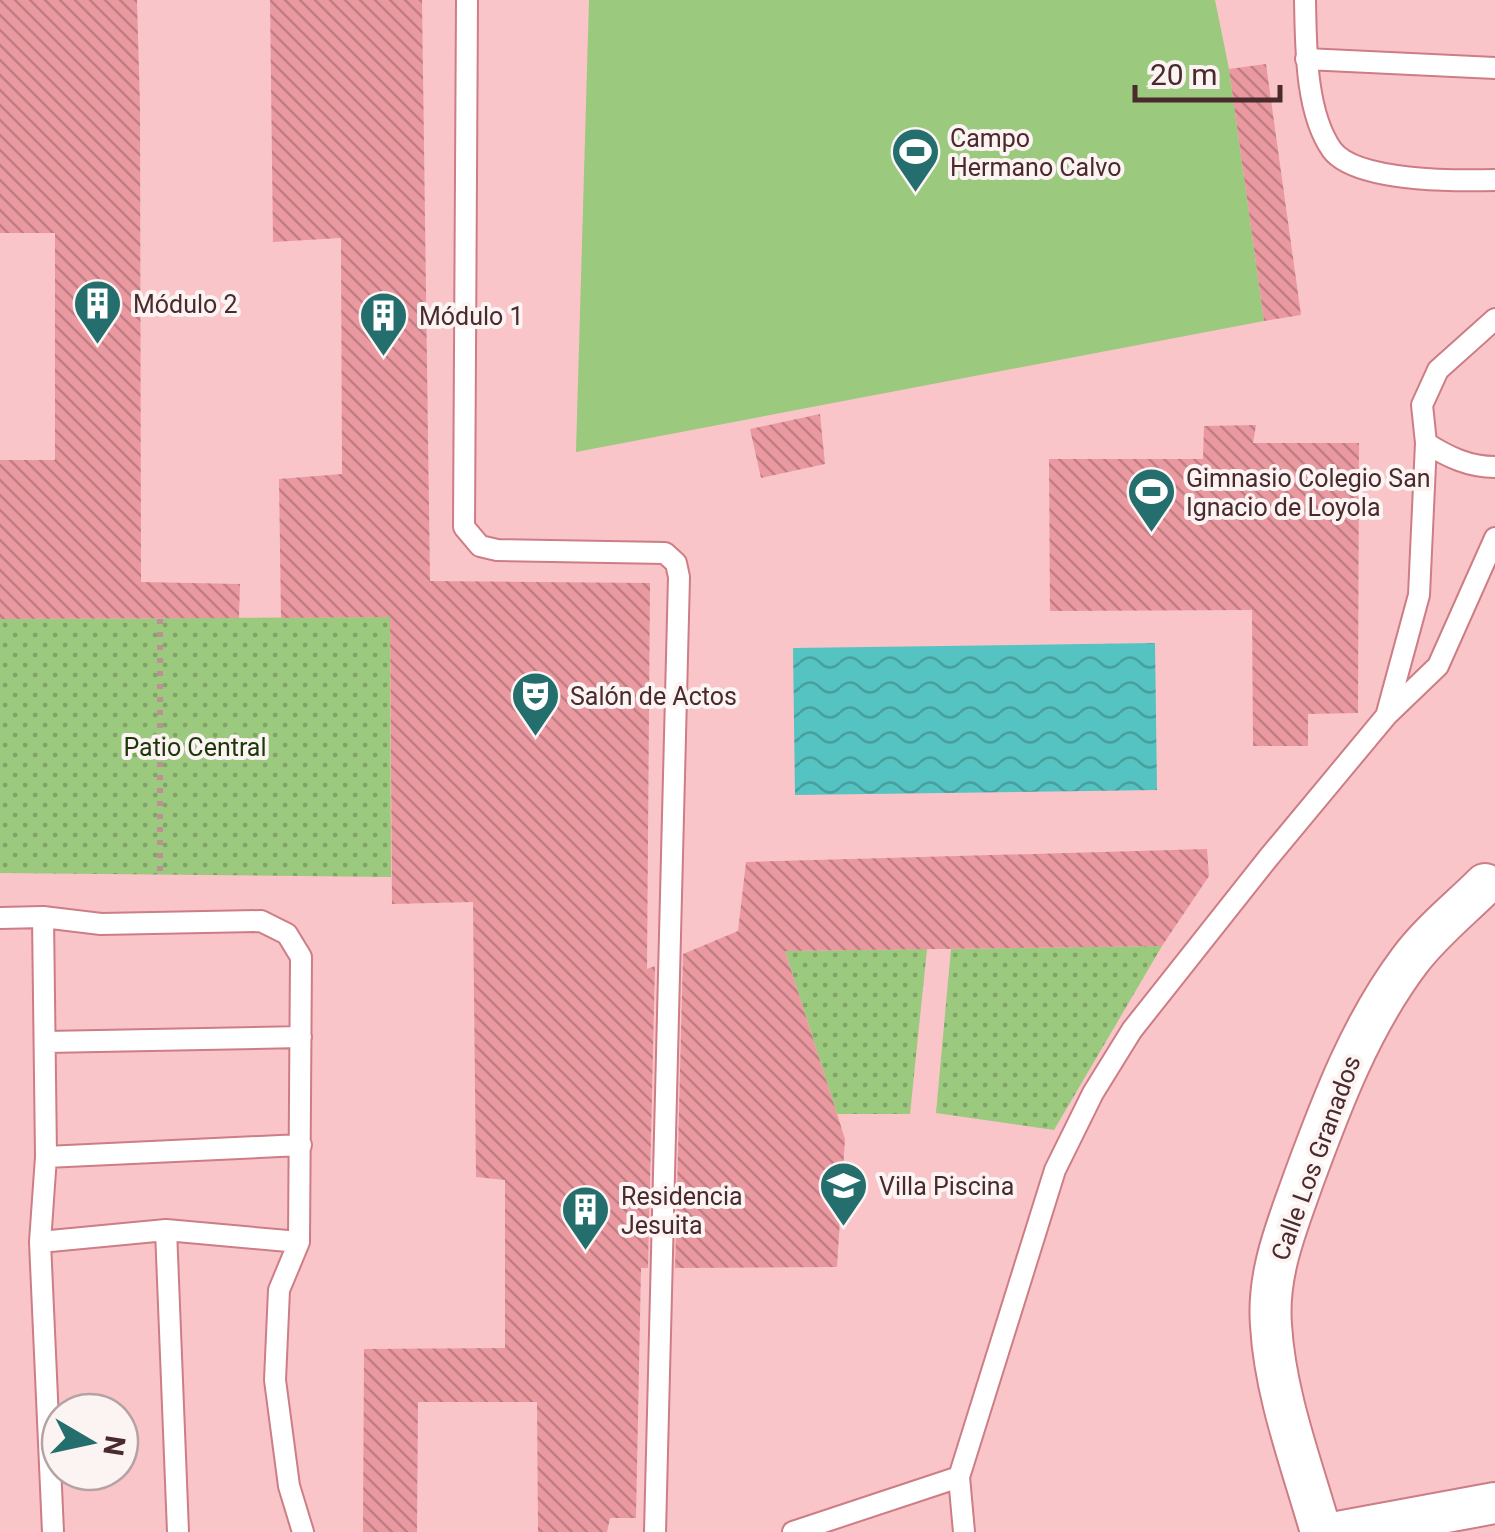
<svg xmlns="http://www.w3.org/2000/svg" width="1495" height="1532" font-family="Roboto,sans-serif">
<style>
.grass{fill:#9bc97e}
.garden{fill:url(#garden-dots)}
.water{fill:url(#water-waves)}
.building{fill:url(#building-back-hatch)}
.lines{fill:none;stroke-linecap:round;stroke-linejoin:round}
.lane-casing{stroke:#cd7d84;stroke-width:24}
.street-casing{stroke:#cd7d84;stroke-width:44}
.path{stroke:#bd9094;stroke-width:6;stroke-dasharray:5 8;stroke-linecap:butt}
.lane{stroke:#fff;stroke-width:20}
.street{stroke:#fff;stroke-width:40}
.labels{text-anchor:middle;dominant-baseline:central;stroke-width:8;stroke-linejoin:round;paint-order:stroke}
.poi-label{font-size:25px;fill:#4b2a2d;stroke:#fcf3f3;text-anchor:start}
.park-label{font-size:25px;fill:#1d3808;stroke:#fcf3f3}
.street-label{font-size:25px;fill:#4b2a2d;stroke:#fcf3f3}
</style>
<defs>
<pattern id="garden-dots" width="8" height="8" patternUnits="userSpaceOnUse" patternTransform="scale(2.5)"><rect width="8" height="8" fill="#9bc97e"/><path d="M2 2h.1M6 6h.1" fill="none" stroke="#80a368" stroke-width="1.8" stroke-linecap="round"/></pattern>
<pattern id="water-waves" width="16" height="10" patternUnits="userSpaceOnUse" patternTransform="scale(2.5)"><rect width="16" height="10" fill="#54c3c2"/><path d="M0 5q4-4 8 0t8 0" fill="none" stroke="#489f9e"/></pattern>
<pattern id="building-back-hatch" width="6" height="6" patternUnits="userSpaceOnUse" patternTransform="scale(2.5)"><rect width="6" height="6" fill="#eb99a0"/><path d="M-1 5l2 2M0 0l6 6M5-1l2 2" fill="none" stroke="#c07d83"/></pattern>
</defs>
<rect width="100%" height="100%" fill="#f9c5c9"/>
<path class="grass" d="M 589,0 L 1215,0 L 1229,69 L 1264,321 L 576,452 Z"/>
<path class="garden" d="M 390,617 L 391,877 L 0,873 L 0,619 Z
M 1162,946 L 1054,1130 L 936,1113 L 951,949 Z
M 927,949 L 910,1114 L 837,1114 L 785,951 Z"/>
<path class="water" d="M 1155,643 L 1157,790 L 795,795 L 793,648 Z"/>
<path class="building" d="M 0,0 L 137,0 L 140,107 L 141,582 L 240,584 L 239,618 L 0,619 L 0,460 L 55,460 L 55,233 L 0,233 Z
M 270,0 L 422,0 L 430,581 L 650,583 L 647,969 L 655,966 L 648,1268 L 641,1268 L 636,1518 L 610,1518 L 607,1532 L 538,1532 L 537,1402 L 418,1402 L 417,1532 L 363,1532 L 364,1349 L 505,1348 L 505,1180 L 476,1177 L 473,902 L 392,904 L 390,617 L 281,618 L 279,479 L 342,474 L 341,238 L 273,242 Z
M 1266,64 L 1301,315 L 1264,321 L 1229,69 Z
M 820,414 L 825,464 L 761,478 L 750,429 Z
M 1256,425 L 1253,443 L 1359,443 L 1358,713 L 1308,714 L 1308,746 L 1253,746 L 1252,610 L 1050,611 L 1049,459 L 1203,459 L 1204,426 Z
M 1207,849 L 1209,876 L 1162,946 L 785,951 L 845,1139 L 837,1267 L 675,1268 L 683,954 L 738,931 L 746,862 Z"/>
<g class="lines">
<defs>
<path id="lane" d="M 467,0 L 464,527 L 480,546 L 497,550 L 665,553 L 676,563 L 679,577 L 655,1532
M 1305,0 C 1306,45 1305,112 1332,150 C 1356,182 1457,181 1495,180
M 1306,59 L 1495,68
M 1426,443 C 1448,457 1469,467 1495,467
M 1387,713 L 1419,595 L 1426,443 L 1422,405 L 1438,370 L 1495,319
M 0,918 L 43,917
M 46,1042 L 301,1037
M 46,1157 L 301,1145
M 166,1230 L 299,1242
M 40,1242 L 53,1532
M 178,1532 L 166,1230 L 40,1242 L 46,1157 L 43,917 L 101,924 L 261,921 L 287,934 L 301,957 L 299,1242 L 279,1290 L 275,1380 L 289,1486 L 303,1532
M 793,1532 L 959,1477
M 964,1532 L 959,1477 L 1055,1170 L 1093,1093 L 1132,1030 L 1269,857 L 1387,715 L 1438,666 L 1495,538"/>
<path id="street" d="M 1321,1532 C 1302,1465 1275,1395 1271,1325 C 1267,1273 1287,1226 1304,1178 C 1332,1102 1361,1025 1410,960 C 1431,932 1461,908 1485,884
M 1338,1532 L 1495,1503"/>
</defs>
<use href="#lane" class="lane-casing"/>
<use href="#street" class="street-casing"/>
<path class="path" d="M 160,619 L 160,876"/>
<use href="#lane" class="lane"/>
<use href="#street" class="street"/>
</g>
<defs>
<symbol id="stadium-pin" viewBox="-11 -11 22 30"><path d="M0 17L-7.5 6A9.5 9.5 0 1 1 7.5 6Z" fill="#246f6e" stroke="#fcf3f3"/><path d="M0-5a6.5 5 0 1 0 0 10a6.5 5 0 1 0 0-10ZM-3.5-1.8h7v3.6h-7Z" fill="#fff"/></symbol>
<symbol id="building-pin" viewBox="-11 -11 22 30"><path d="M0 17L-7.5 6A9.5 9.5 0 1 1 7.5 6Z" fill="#246f6e" stroke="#fcf3f3"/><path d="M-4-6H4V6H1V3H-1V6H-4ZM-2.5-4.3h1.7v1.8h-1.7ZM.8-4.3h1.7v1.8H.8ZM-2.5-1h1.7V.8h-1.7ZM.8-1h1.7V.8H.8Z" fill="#fff"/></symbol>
<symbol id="theatre-pin" viewBox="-11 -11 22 30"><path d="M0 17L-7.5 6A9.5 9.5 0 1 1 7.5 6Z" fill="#246f6e" stroke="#fcf3f3"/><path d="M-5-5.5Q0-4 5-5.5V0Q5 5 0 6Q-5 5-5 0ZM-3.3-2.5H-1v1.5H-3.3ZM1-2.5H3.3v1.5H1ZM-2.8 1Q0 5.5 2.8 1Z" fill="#fff"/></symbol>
<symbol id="school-pin" viewBox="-11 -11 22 30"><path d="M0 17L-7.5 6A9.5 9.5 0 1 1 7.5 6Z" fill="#246f6e" stroke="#fcf3f3"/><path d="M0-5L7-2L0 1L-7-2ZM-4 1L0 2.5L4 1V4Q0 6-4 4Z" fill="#fff"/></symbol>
</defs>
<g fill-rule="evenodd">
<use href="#stadium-pin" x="888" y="124" width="55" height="75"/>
<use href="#building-pin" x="70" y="276" width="55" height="75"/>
<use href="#building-pin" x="356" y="288" width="55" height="75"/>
<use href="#stadium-pin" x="1124" y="464" width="55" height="75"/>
<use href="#theatre-pin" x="508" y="668" width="55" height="75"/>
<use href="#school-pin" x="816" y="1158" width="55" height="75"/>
<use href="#building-pin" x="558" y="1182" width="55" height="75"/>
</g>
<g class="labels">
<g class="poi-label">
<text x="950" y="138">Campo<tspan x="950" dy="29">Hermano Calvo</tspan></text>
<text x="133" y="304">Módulo 2</text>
<text x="419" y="316">Módulo 1</text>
<text x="1186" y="478">Gimnasio Colegio San<tspan x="1186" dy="29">Ignacio de Loyola</tspan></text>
<text x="570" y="696">Salón de Actos</text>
<text x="879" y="1186">Villa Piscina</text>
<text x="621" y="1196">Residencia<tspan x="621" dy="29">Jesuita</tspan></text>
</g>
<g class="park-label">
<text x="195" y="747">Patio Central</text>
</g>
<g class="street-label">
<text transform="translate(1316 1158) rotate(-70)">Calle Los Granados</text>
</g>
</g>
<g transform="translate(90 1442) rotate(99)"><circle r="48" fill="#fcf3f3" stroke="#b5a3a4" stroke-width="2.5"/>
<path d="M0-8L18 38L0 25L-18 38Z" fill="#246f6e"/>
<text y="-15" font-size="28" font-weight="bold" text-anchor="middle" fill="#4b2a2d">N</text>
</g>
<path d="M1135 85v15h145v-15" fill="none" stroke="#4b2a2d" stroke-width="5"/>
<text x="1150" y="85" font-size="30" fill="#4b2a2d" stroke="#fcf3f3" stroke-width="8" paint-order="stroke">20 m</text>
</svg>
